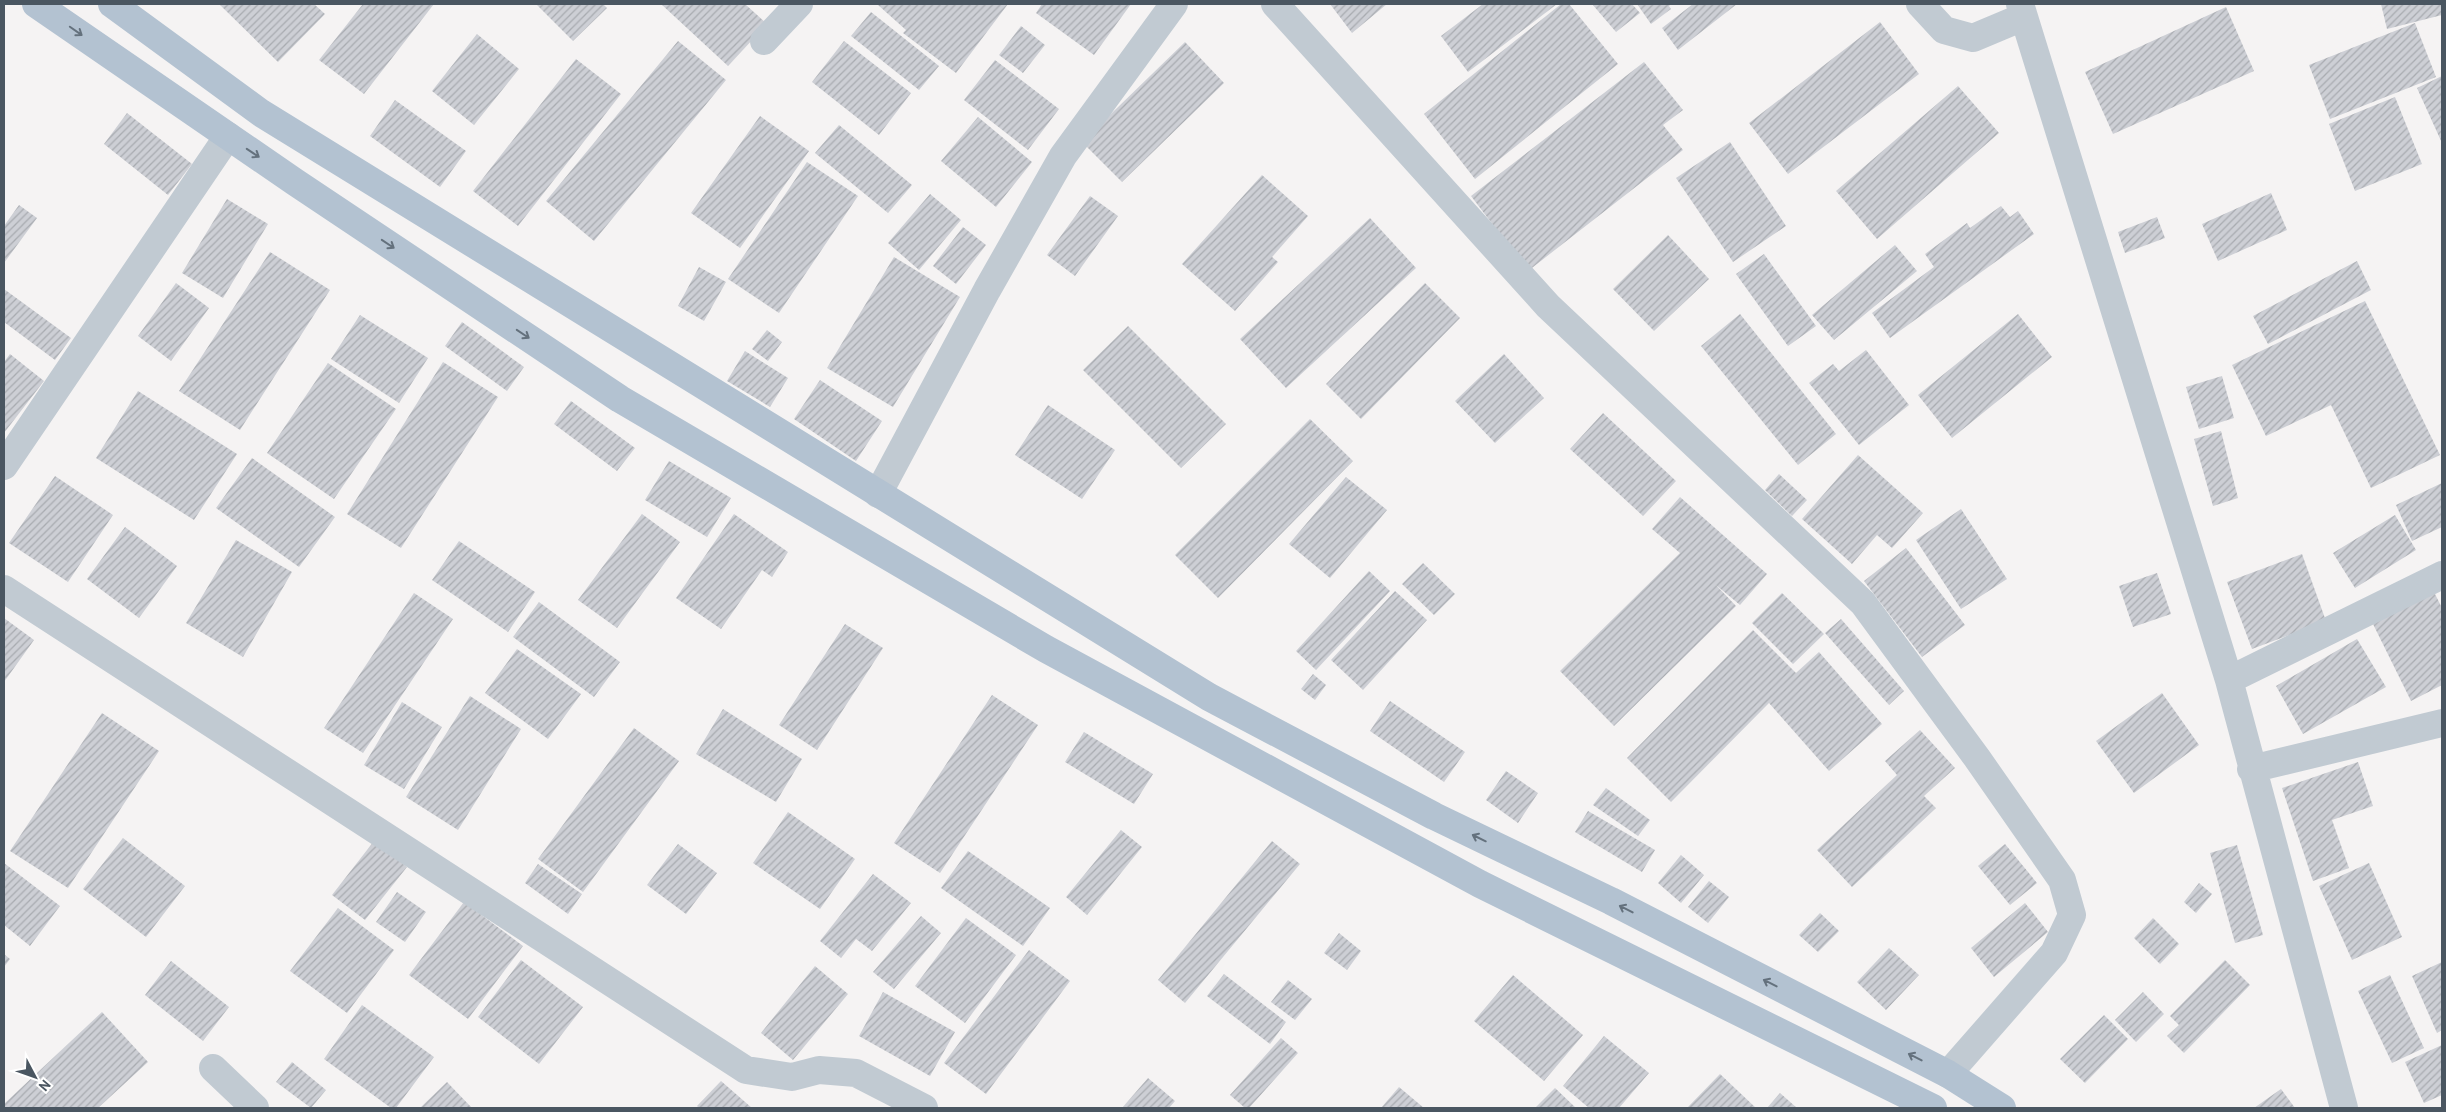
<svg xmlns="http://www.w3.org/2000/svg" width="2446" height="1112" font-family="'PT Sans',sans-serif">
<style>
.building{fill:url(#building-hatch)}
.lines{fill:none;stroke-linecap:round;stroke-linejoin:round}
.minor{stroke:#c1cad2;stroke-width:28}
.major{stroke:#b3c2d1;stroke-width:28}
.oneway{stroke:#64717d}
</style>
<defs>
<pattern id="building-hatch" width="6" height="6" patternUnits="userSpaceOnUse" patternTransform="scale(1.25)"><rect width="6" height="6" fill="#cdcfd5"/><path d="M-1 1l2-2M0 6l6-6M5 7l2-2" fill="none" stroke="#a8abb0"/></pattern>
</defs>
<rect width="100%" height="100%" fill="#f5f3f3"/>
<path class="building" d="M 219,4 L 314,4 L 325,14 L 278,62 Z
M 363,4 L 434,4 L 364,94 L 319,60 Z
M 536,4 L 603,4 L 607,8 L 573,41 Z
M 661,4 L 745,4 L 767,24 L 728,66 Z
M 879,4 L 1008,4 L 956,73 L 903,33 L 906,30 L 878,5 Z
M 1042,4 L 1131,4 L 1094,55 L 1036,13 Z
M 1330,4 L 1387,4 L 1352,33 Z
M 1483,4 L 1557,4 L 1468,72 L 1441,36 Z
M 1561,4 L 1569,4 L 1618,64 L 1475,179 L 1424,114 Z
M 1592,4 L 1632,4 L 1640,13 L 1616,32 Z
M 1637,4 L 1671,4 L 1669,6 L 1671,9 L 1651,24 Z
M 1693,4 L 1737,4 L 1678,50 L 1662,28 Z
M 2381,4 L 2442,4 L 2442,15 L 2387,29 Z
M 2226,7 L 2254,71 L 2113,134 L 2085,72 Z
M 871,12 L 939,66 L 919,90 L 851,36 Z
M 1880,22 L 1919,74 L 1788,174 L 1749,123 Z
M 2415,23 L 2436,77 L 2330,119 L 2309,65 Z
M 1021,26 L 1045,45 L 1023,73 L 999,55 Z
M 477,34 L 519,69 L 474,125 L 432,91 Z
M 678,41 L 726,80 L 594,241 L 546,201 Z
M 844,41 L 911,93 L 879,135 L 812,82 Z
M 1185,42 L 1224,83 L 1122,182 L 1082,142 Z
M 576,59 L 621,94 L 518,226 L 473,191 Z
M 995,60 L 1059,109 L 1028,150 L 964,100 Z
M 1644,62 L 1683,110 L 1663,125 L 1683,150 L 1528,271 L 1471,196 Z
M 2442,76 L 2442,143 L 2417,88 Z
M 1958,86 L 1999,133 L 1877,239 L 1836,191 Z
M 2395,97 L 2422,164 L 2355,191 L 2329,124 Z
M 395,100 L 466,151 L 440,187 L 370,136 Z
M 127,113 L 192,164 L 168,195 L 104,144 Z
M 760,116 L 809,151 L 740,248 L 691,213 Z
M 978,117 L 1032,162 L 996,207 L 941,161 Z
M 839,125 L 912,185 L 888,213 L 815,153 Z
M 1730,142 L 1786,226 L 1733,262 L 1676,178 Z
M 807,162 L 858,196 L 779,313 L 728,279 Z
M 1262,175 L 1308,216 L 1272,257 L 1278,262 L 1235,311 L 1182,264 Z
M 2271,193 L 2287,230 L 2218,261 L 2202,224 Z
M 930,194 L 961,220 L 919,270 L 888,243 Z
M 1090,196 L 1118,216 L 1075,276 L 1047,255 Z
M 227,199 L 268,224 L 223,298 L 182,273 Z
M 19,205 L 37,218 L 4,263 L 4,226 Z
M 2001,206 L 2010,217 L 2018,211 L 2034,234 L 1890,338 L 1872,313 L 1934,267 L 1925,254 L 1967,223 L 1970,228 Z
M 2157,217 L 2165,238 L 2125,253 L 2118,232 Z
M 1370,218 L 1416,268 L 1286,388 L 1240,339 Z
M 963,227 L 986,245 L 956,284 L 933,266 Z
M 1668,235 L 1709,279 L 1654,331 L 1613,289 Z
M 1895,245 L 1917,271 L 1834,340 L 1812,315 Z
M 270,252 L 330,290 L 240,430 L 179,391 Z
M 1764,254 L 1816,326 L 1788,346 L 1736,274 Z
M 894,257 L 960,297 L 893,407 L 827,368 Z
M 2357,261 L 2371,290 L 2268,344 L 2253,316 Z
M 699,267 L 726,282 L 704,321 L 678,306 Z
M 176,283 L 209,308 L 171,361 L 138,336 Z
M 1425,283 L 1460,318 L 1361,419 L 1326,384 Z
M 4,289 L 71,338 L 55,360 L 4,322 Z
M 2365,301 L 2440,455 L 2371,488 L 2331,405 L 2266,436 L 2232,365 Z
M 1740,314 L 1836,434 L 1798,465 L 1701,346 Z
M 2018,314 L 2052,357 L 1952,438 L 1918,395 Z
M 360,315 L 428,358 L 399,403 L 331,359 Z
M 462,322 L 524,367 L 507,391 L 445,346 Z
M 1128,326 L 1226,424 L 1181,468 L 1083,370 Z
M 767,330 L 782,342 L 768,361 L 752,349 Z
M 1866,350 L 1909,405 L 1859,445 L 1809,383 L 1833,364 L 1839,371 Z
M 745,351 L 788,378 L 770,407 L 727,381 Z
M 10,354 L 44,381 L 4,433 L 4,362 Z
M 1504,354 L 1544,398 L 1495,443 L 1455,401 Z
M 443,362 L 498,397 L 401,548 L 347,514 Z
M 328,363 L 396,409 L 334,499 L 267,453 Z
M 2222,376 L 2234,418 L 2199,429 L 2186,387 Z
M 820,380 L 882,421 L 856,461 L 794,419 Z
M 138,391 L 237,454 L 194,520 L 96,458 Z
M 571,401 L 635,448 L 617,471 L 554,424 Z
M 1048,405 L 1115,450 L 1082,499 L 1015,455 Z
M 1603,413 L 1676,481 L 1643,516 L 1570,449 Z
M 1310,419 L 1353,461 L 1218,598 L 1175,555 Z
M 2221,431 L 2238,498 L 2213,506 L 2194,439 Z
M 1858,455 L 1923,513 L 1892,548 L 1877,535 L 1852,564 L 1802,519 Z
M 252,458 L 335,517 L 299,567 L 216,508 Z
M 669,461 L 731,498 L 707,537 L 645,500 Z
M 1779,474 L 1807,500 L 1792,516 L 1765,490 Z
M 55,476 L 113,515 L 68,582 L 9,543 Z
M 1346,477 L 1387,510 L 1330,578 L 1289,544 Z
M 2442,483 L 2442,527 L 2412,541 L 2396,505 Z
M 1680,497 L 1767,574 L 1740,605 L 1716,585 L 1736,606 L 1614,726 L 1560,671 L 1680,553 L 1652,529 Z
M 1961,509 L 2007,579 L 1961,609 L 1916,540 Z
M 642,514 L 680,542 L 617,628 L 578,600 Z
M 734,514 L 788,552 L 772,577 L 762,570 L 721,629 L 676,598 Z
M 2395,515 L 2416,550 L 2355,588 L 2333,553 Z
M 125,527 L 177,566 L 139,618 L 87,579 Z
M 236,540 L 292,572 L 243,657 L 186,623 Z
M 459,541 L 535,592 L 508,632 L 432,580 Z
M 1906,548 L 1965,625 L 1922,657 L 1864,581 Z
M 2302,554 L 2326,621 L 2252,649 L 2227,582 Z
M 1423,563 L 1455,594 L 1434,615 L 1402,584 Z
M 1369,571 L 1390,591 L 1316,670 L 1296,651 Z
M 2157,573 L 2171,614 L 2133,627 L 2119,586 Z
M 2433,590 L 2442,608 L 2442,685 L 2411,701 L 2371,620 Z
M 1395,591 L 1427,620 L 1363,690 L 1331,660 Z
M 414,593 L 453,619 L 363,753 L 324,728 Z
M 1782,593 L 1824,634 L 1793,664 L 1752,623 Z
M 539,602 L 620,662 L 594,697 L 513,637 Z
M 4,618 L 34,640 L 4,682 Z
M 1841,619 L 1904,691 L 1889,705 L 1825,633 Z
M 845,624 L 883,648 L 817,750 L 779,725 Z
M 1753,630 L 1796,673 L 1819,652 L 1882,724 L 1829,771 L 1769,703 L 1671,802 L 1627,758 Z
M 2357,639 L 2386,687 L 2303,734 L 2276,686 Z
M 517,649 L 581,694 L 548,739 L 485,693 Z
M 1313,674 L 1326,685 L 1315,700 L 1301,689 Z
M 2162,693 L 2199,745 L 2134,793 L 2096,741 Z
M 992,695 L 1038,725 L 940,873 L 894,843 Z
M 470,696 L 521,729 L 458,830 L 406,797 Z
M 1390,701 L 1465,752 L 1444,782 L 1370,731 Z
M 402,702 L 442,727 L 404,789 L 364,765 Z
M 723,709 L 802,759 L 776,802 L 696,754 Z
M 102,713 L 159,751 L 68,888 L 10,851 Z
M 634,728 L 679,761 L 583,892 L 538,859 Z
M 1920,730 L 1955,768 L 1924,796 L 1936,808 L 1852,887 L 1817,850 L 1897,775 L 1885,761 Z
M 1084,732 L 1153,774 L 1134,804 L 1065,762 Z
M 2358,762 L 2373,806 L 2332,820 L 2349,868 L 2313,881 L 2282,788 Z
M 1506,771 L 1538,793 L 1518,823 L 1486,800 Z
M 1606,788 L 1650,820 L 1638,836 L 1593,805 Z
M 1588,811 L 1655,850 L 1642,872 L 1575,832 Z
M 788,812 L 855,859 L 820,909 L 753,863 Z
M 1121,830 L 1142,847 L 1087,915 L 1066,897 Z
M 123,838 L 185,886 L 146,937 L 83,889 Z
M 374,841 L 407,867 L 365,920 L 332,895 Z
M 1272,841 L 1300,864 L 1185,1003 L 1158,980 Z
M 678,844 L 717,873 L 686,914 L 647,885 Z
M 2005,844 L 2037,883 L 2010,905 L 1978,866 Z
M 2237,845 L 2263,935 L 2235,943 L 2210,853 Z
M 968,851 L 1050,908 L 1023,946 L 941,888 Z
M 1681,855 L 1704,875 L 1681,903 L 1658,883 Z
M 4,863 L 60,906 L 30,946 L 4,925 Z
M 2369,863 L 2402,937 L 2352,960 L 2319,886 Z
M 538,864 L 582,894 L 568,914 L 525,883 Z
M 873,874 L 911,903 L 872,951 L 856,939 L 841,958 L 820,941 Z
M 1709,881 L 1729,897 L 1708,923 L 1688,907 Z
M 2199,883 L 2212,894 L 2196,913 L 2184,902 Z
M 397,892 L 426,912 L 405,942 L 376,922 Z
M 464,902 L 523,946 L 468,1019 L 409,975 Z
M 2025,903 L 2048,932 L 1994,977 L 1971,948 Z
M 338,908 L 394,950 L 347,1013 L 290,971 Z
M 1820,913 L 1839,931 L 1818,952 L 1799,935 Z
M 921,916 L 941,933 L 894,989 L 873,972 Z
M 966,918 L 1016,955 L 965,1023 L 915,986 Z
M 2153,918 L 2179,944 L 2160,964 L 2134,938 Z
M 1339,933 L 1361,951 L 1347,970 L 1324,953 Z
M 1889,948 L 1919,975 L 1886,1010 L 1857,982 Z
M 1029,950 L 1070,981 L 986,1094 L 944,1063 Z
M 4,954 L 10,959 L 4,967 Z
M 521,960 L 583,1007 L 539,1064 L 478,1017 Z
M 2225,960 L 2250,985 L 2184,1053 L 2167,1036 L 2179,1025 L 2170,1016 Z
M 171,961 L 229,1007 L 203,1041 L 145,995 Z
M 2442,962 L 2442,1030 L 2437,1033 L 2412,976 Z
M 815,966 L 848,994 L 793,1060 L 761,1033 Z
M 1224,974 L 1286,1022 L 1270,1044 L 1207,996 Z
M 1513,975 L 1583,1035 L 1544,1081 L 1474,1021 Z
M 2390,975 L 2424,1048 L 2392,1063 L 2358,991 Z
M 1288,980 L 1312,999 L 1295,1020 L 1271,1002 Z
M 883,992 L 955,1032 L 930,1076 L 859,1036 Z
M 2143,992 L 2164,1014 L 2136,1042 L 2115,1020 Z
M 362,1005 L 434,1057 L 396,1108 L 391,1108 L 324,1059 Z
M 102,1012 L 148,1062 L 98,1108 L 4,1108 L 4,1104 Z
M 2104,1015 L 2128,1039 L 2085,1083 L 2060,1059 Z
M 1604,1036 L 1649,1073 L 1619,1108 L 1589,1108 L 1563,1086 Z
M 1281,1038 L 1298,1053 L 1249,1108 L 1245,1108 L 1230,1095 Z
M 2442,1045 L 2442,1095 L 2424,1103 L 2405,1062 Z
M 292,1062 L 326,1090 L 311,1108 L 276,1082 Z
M 1720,1074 L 1756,1108 L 1687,1108 Z
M 1148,1078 L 1175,1101 L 1169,1108 L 1122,1108 Z
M 721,1081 L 752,1108 L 699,1108 L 697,1106 Z
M 447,1082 L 472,1108 L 420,1108 Z
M 1399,1087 L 1424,1108 L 1381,1108 Z
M 1555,1088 L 1576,1108 L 1535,1108 Z
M 2281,1089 L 2295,1108 L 2254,1108 Z
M 1780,1093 L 1797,1108 L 1767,1108 Z"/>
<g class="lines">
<path class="minor" d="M 1275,4 L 1548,306 L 1863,603 L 1977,758 L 2062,880 L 2072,915 L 2054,953 L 1948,1074
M 1920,4 L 1944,30 L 1973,38 L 2023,17
M 2020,4 L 2229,680 L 2344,1108
M 764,41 L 799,4
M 4,466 L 228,136
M 878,494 L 987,290 L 1063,156 L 1174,4
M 4,589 L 746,1070 L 792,1077 L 819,1070 L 856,1073 L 924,1108
M 2229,680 L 2442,575
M 2251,769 L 2442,723
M 213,1068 L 255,1108"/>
<path class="major" d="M 36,4 L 295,182 L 620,399 L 1046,649 L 1480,884 L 1933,1108
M 112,4 L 261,113 L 1209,697 L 1434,816 L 1611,901 L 1948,1074 L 2002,1108"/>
</g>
<defs><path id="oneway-shaft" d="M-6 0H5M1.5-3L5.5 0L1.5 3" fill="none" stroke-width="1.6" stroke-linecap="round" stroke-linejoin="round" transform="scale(1.25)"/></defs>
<g class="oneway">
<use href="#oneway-shaft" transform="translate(76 31) rotate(35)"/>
<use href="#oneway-shaft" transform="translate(253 153) rotate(34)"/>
<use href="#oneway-shaft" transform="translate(388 244) rotate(34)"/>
<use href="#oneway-shaft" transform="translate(523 334) rotate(34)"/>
<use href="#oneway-shaft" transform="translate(1479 838) rotate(-154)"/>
<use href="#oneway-shaft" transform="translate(1626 909) rotate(-153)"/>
<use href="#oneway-shaft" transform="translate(1770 983) rotate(-153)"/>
<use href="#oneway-shaft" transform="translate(1915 1057) rotate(-153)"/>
</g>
<rect width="2446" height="1112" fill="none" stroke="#4a5661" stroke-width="10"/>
<g transform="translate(35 1077) rotate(131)" stroke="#ffffff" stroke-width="4" paint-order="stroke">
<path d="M0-4L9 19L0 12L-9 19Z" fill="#4a5661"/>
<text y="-8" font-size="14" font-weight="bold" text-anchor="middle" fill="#4a5661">N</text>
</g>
</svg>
